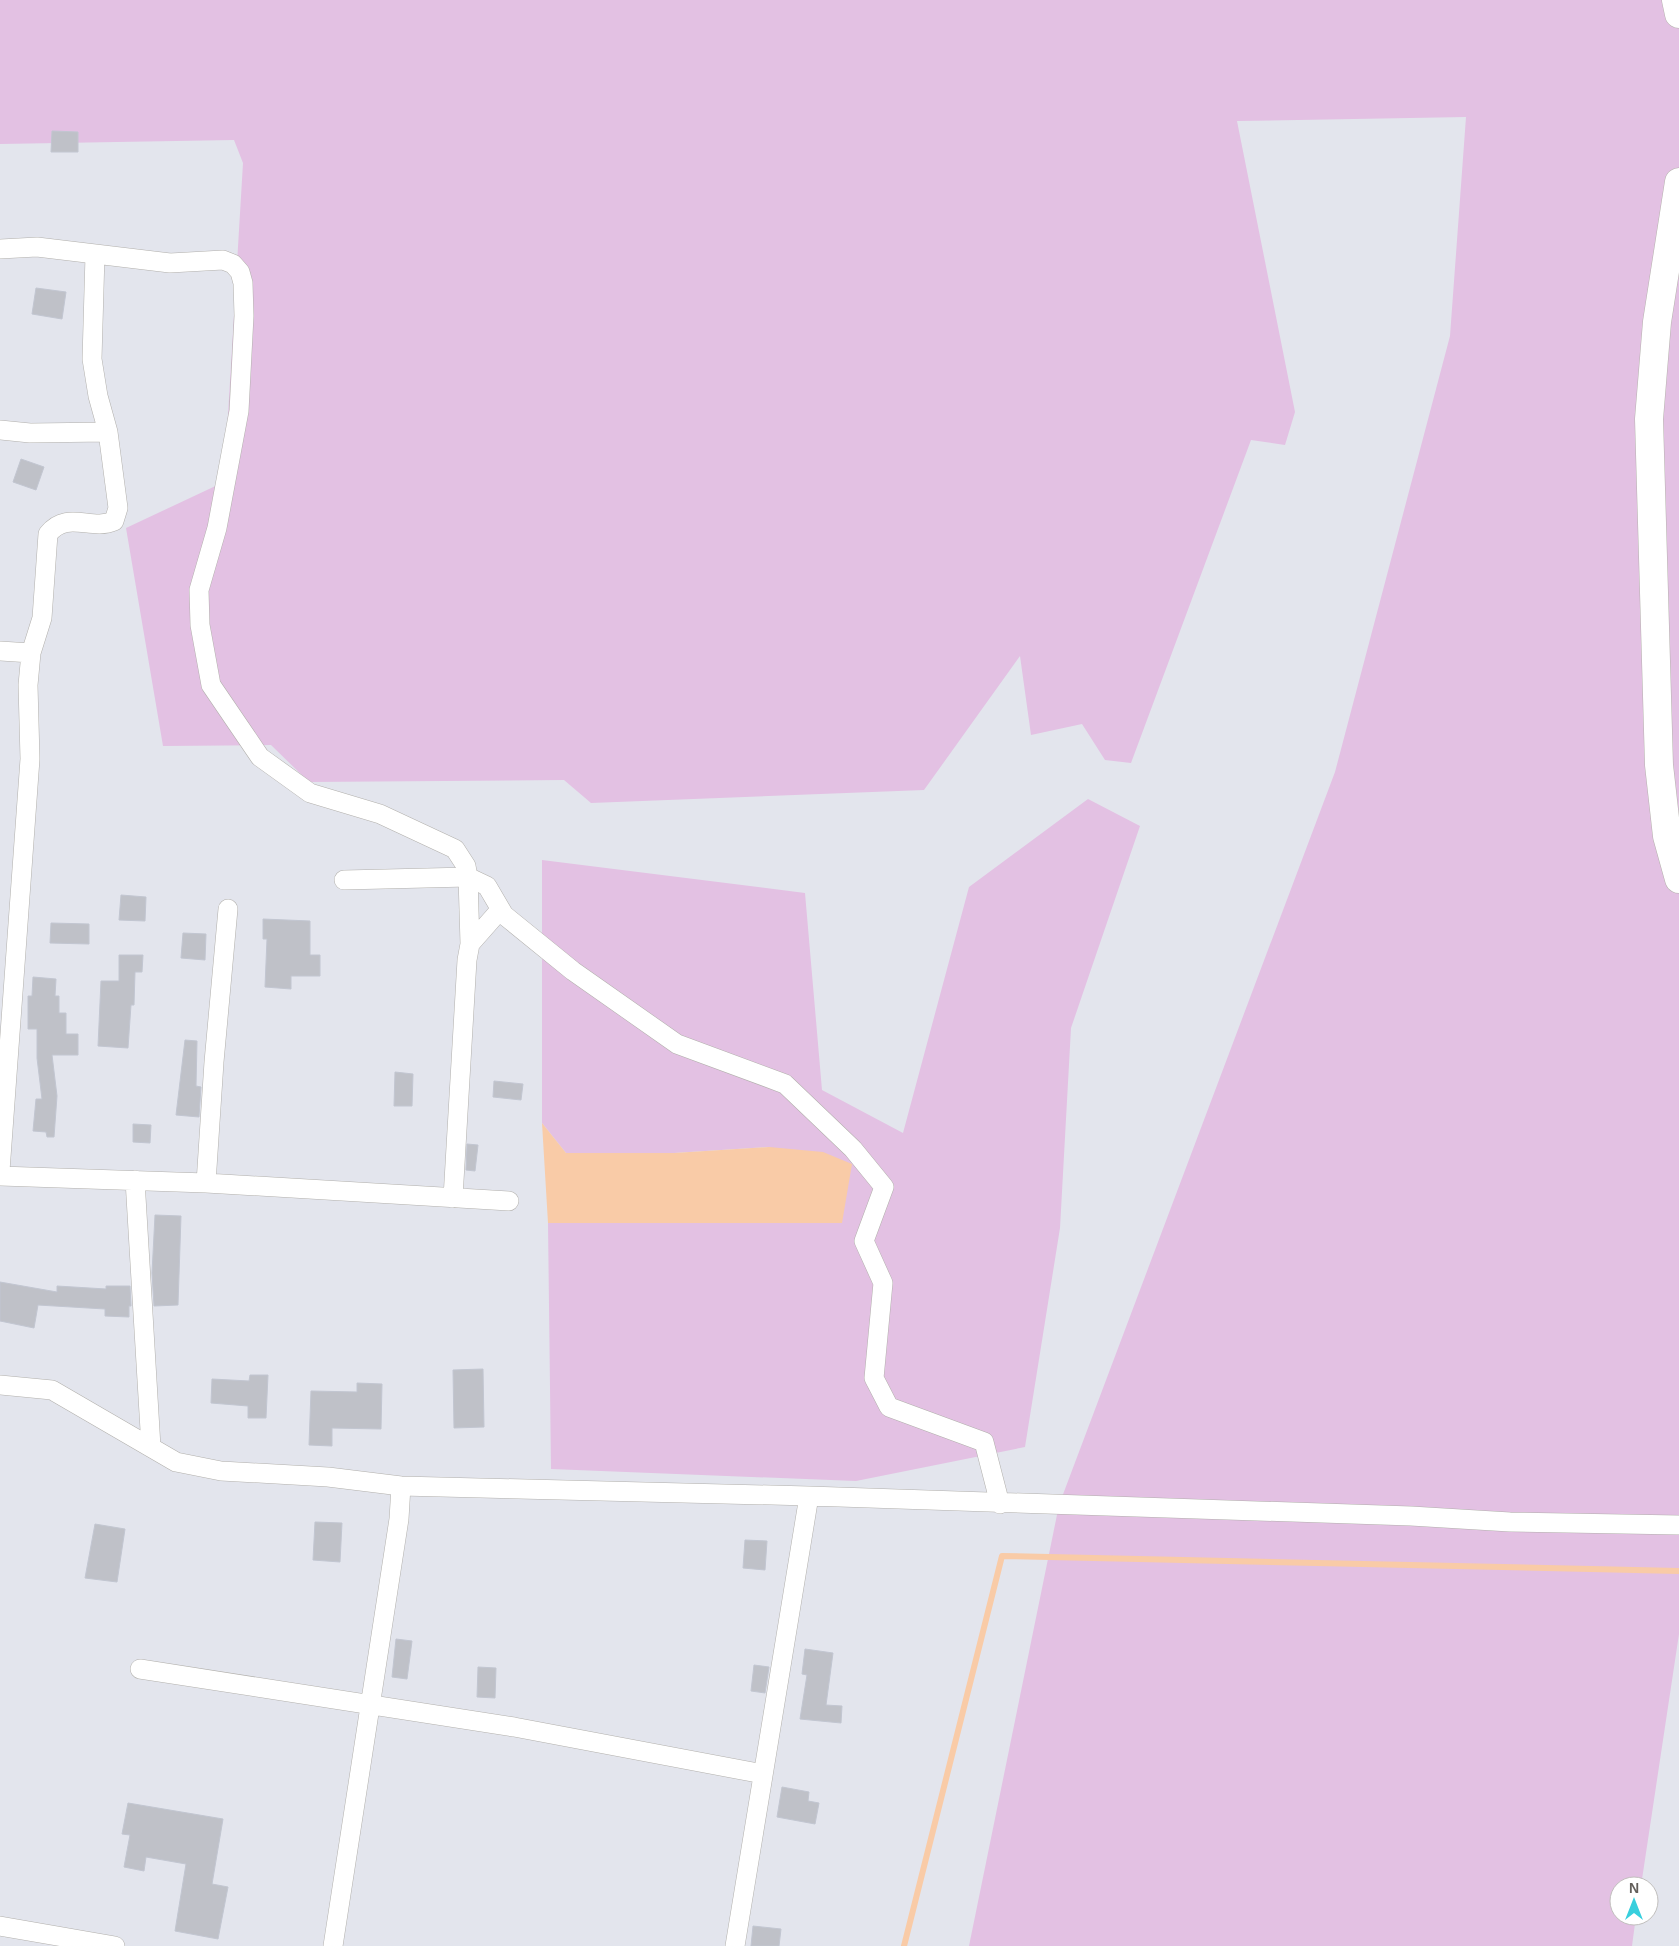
<svg xmlns="http://www.w3.org/2000/svg" width="1679" height="1946" font-family="Helvetica,sans-serif">
<style>
.green{fill:#e3c1e3}
.water{fill:#f9cba7}
.lines{fill:none;stroke-linecap:round;stroke-linejoin:round}
.stream{stroke:#f9cba7;stroke-width:6}
.building{fill:#bfc1c8;stroke:#c2c6d1}
.minor-casing{stroke:#b2b0ac;stroke-width:20}
.secondary-casing{stroke:#b5b2ad;stroke-width:29}
.minor{stroke:#fff;stroke-width:19}
.secondary{stroke:#fff;stroke-width:28}
</style>
<rect width="100%" height="100%" fill="#e3e5ed"/>
<path class="green" d="M 0,0 L 1679,0 L 1679,1634 L 1641,1886 L 1619,1886 L 1619,1916 L 1636,1916 L 1632,1946 L 969,1946 L 1059,1505 L 1335,772 L 1450,336 L 1466,117 L 1237,121 L 1295,412 L 1285,445 L 1251,440 L 1131,763 L 1105,760 L 1082,724 L 1031,735 L 1020,656 L 924,790 L 591,803 L 564,780 L 309,782 L 271,745 L 163,746 L 126,528 L 224,482 L 243,163 L 234,140 L 0,144 Z
M 1088,799 L 1140,826 L 1071,1028 L 1060,1228 L 1025,1447 L 856,1481 L 551,1469 L 548,1223 L 842,1223 L 769,1147 L 674,1153 L 566,1153 L 542,1123 L 542,860 L 805,893 L 822,1090 L 903,1133 L 969,887 Z"/>
<path class="water" d="M 542,1123 L 566,1153 L 674,1153 L 769,1147 L 823,1152 L 852,1164 L 842,1223 L 548,1223 Z"/>
<g class="lines">
<path class="stream" d="M 904,1946 L 1002,1556 L 1679,1571"/>
</g>
<path class="building" d="M 52,131 L 78,132 L 78,152 L 51,152 Z
M 36,288 L 66,292 L 62,319 L 32,314 Z
M 21,459 L 44,467 L 36,490 L 13,482 Z
M 121,895 L 146,897 L 145,921 L 119,920 Z
M 263,919 L 310,921 L 310,955 L 320,955 L 320,976 L 291,976 L 291,989 L 265,987 L 267,939 L 263,939 Z
M 51,923 L 89,924 L 89,944 L 50,943 Z
M 183,933 L 206,934 L 205,960 L 181,958 Z
M 119,955 L 143,955 L 142,972 L 135,972 L 134,1005 L 131,1005 L 128,1048 L 98,1046 L 101,981 L 119,981 Z
M 33,977 L 56,979 L 55,996 L 59,996 L 59,1013 L 66,1013 L 66,1034 L 78,1034 L 78,1055 L 52,1055 L 57,1096 L 54,1137 L 47,1137 L 46,1132 L 33,1131 L 36,1099 L 42,1099 L 37,1058 L 37,1029 L 28,1029 L 28,996 L 32,996 Z
M 185,1040 L 197,1041 L 196,1086 L 201,1087 L 199,1117 L 176,1115 Z
M 395,1072 L 413,1074 L 412,1106 L 394,1106 Z
M 494,1081 L 523,1084 L 521,1100 L 493,1097 Z
M 133,1124 L 151,1125 L 150,1143 L 133,1142 Z
M 467,1144 L 478,1145 L 475,1171 L 466,1170 Z
M 155,1215 L 181,1216 L 178,1305 L 154,1306 L 152,1273 Z
M 0,1282 L 57,1292 L 57,1286 L 106,1289 L 106,1286 L 130,1286 L 131,1306 L 129,1306 L 129,1317 L 105,1316 L 105,1309 L 38,1305 L 34,1328 L 0,1321 Z
M 483,1369 L 484,1427 L 454,1428 L 453,1370 Z
M 250,1375 L 268,1375 L 266,1418 L 248,1418 L 248,1406 L 211,1403 L 212,1379 L 249,1381 Z
M 357,1383 L 382,1384 L 381,1429 L 332,1428 L 332,1446 L 309,1445 L 311,1391 L 357,1392 Z
M 315,1522 L 342,1523 L 340,1562 L 313,1560 Z
M 95,1524 L 125,1529 L 117,1582 L 85,1578 Z
M 745,1540 L 767,1541 L 765,1570 L 743,1568 Z
M 396,1639 L 412,1641 L 407,1679 L 392,1677 Z
M 805,1649 L 833,1653 L 826,1705 L 842,1706 L 841,1723 L 800,1719 L 807,1675 L 802,1674 Z
M 754,1665 L 769,1667 L 765,1693 L 751,1691 Z
M 478,1667 L 496,1668 L 495,1698 L 477,1697 Z
M 782,1787 L 809,1792 L 808,1801 L 819,1803 L 815,1824 L 777,1817 Z
M 128,1803 L 223,1819 L 212,1884 L 228,1887 L 218,1939 L 175,1931 L 186,1864 L 146,1857 L 144,1871 L 124,1867 L 130,1835 L 122,1834 Z
M 753,1926 L 781,1929 L 779,1946 L 751,1946 Z"/>
<g class="lines">
<defs>
<path id="minor" d="M 0,249 L 37,247 L 170,263 L 223,260 L 233,264 L 240,272 L 243,283 L 244,316 L 239,411 L 217,528 L 199,590 L 200,625 L 211,685 L 260,757 L 310,793 L 380,814 L 455,849 L 466,866 L 468,877 L 487,886 L 504,915 L 573,971 L 677,1044 L 785,1084 L 853,1149 L 884,1187 L 864,1241 L 883,1283 L 874,1378 L 889,1407 L 984,1442 L 1000,1504
M 0,430 L 30,433 L 108,432
M 0,651 L 31,653
M 344,880 L 468,877 L 470,944
M 0,1171 L 30,759 L 28,685 L 31,653 L 42,618 L 48,534 C 67,510 91,531 114,521 L 118,508 L 108,432 L 98,396 L 92,359 L 95,255
M 0,1176 L 206,1183 L 509,1201
M 135,1180 L 151,1447
M 206,1183 L 214,1062 L 228,909
M 453,1198 L 467,960 L 470,944 L 500,910
M 0,1385 L 52,1390 L 176,1462 L 221,1471 L 328,1477 L 401,1486 L 809,1496 L 1411,1516 L 1510,1522 L 1679,1525
M 140,1669 L 514,1727 L 763,1774
M 0,1926 L 115,1946
M 333,1946 L 399,1519 L 401,1486
M 735,1946 L 809,1496"/>
<path id="secondary" d="M 1676,0 L 1679,14
M 1679,182 L 1657,322 L 1649,419 L 1659,765 L 1667,836 L 1679,879"/>
</defs>
<use href="#minor" class="minor-casing"/>
<use href="#secondary" class="secondary-casing"/>
<use href="#minor" class="minor"/>
<use href="#secondary" class="secondary"/>
</g>
<g transform="translate(1634 1901)"><circle r="24" fill="#ffffff" stroke="#c1bfbd"/>
<path d="M0-4L9 19L0 12L-9 19Z" fill="#38cfdd"/>
<text y="-8" font-size="14" font-weight="bold" text-anchor="middle" fill="#635f5b">N</text>
</g>
</svg>
